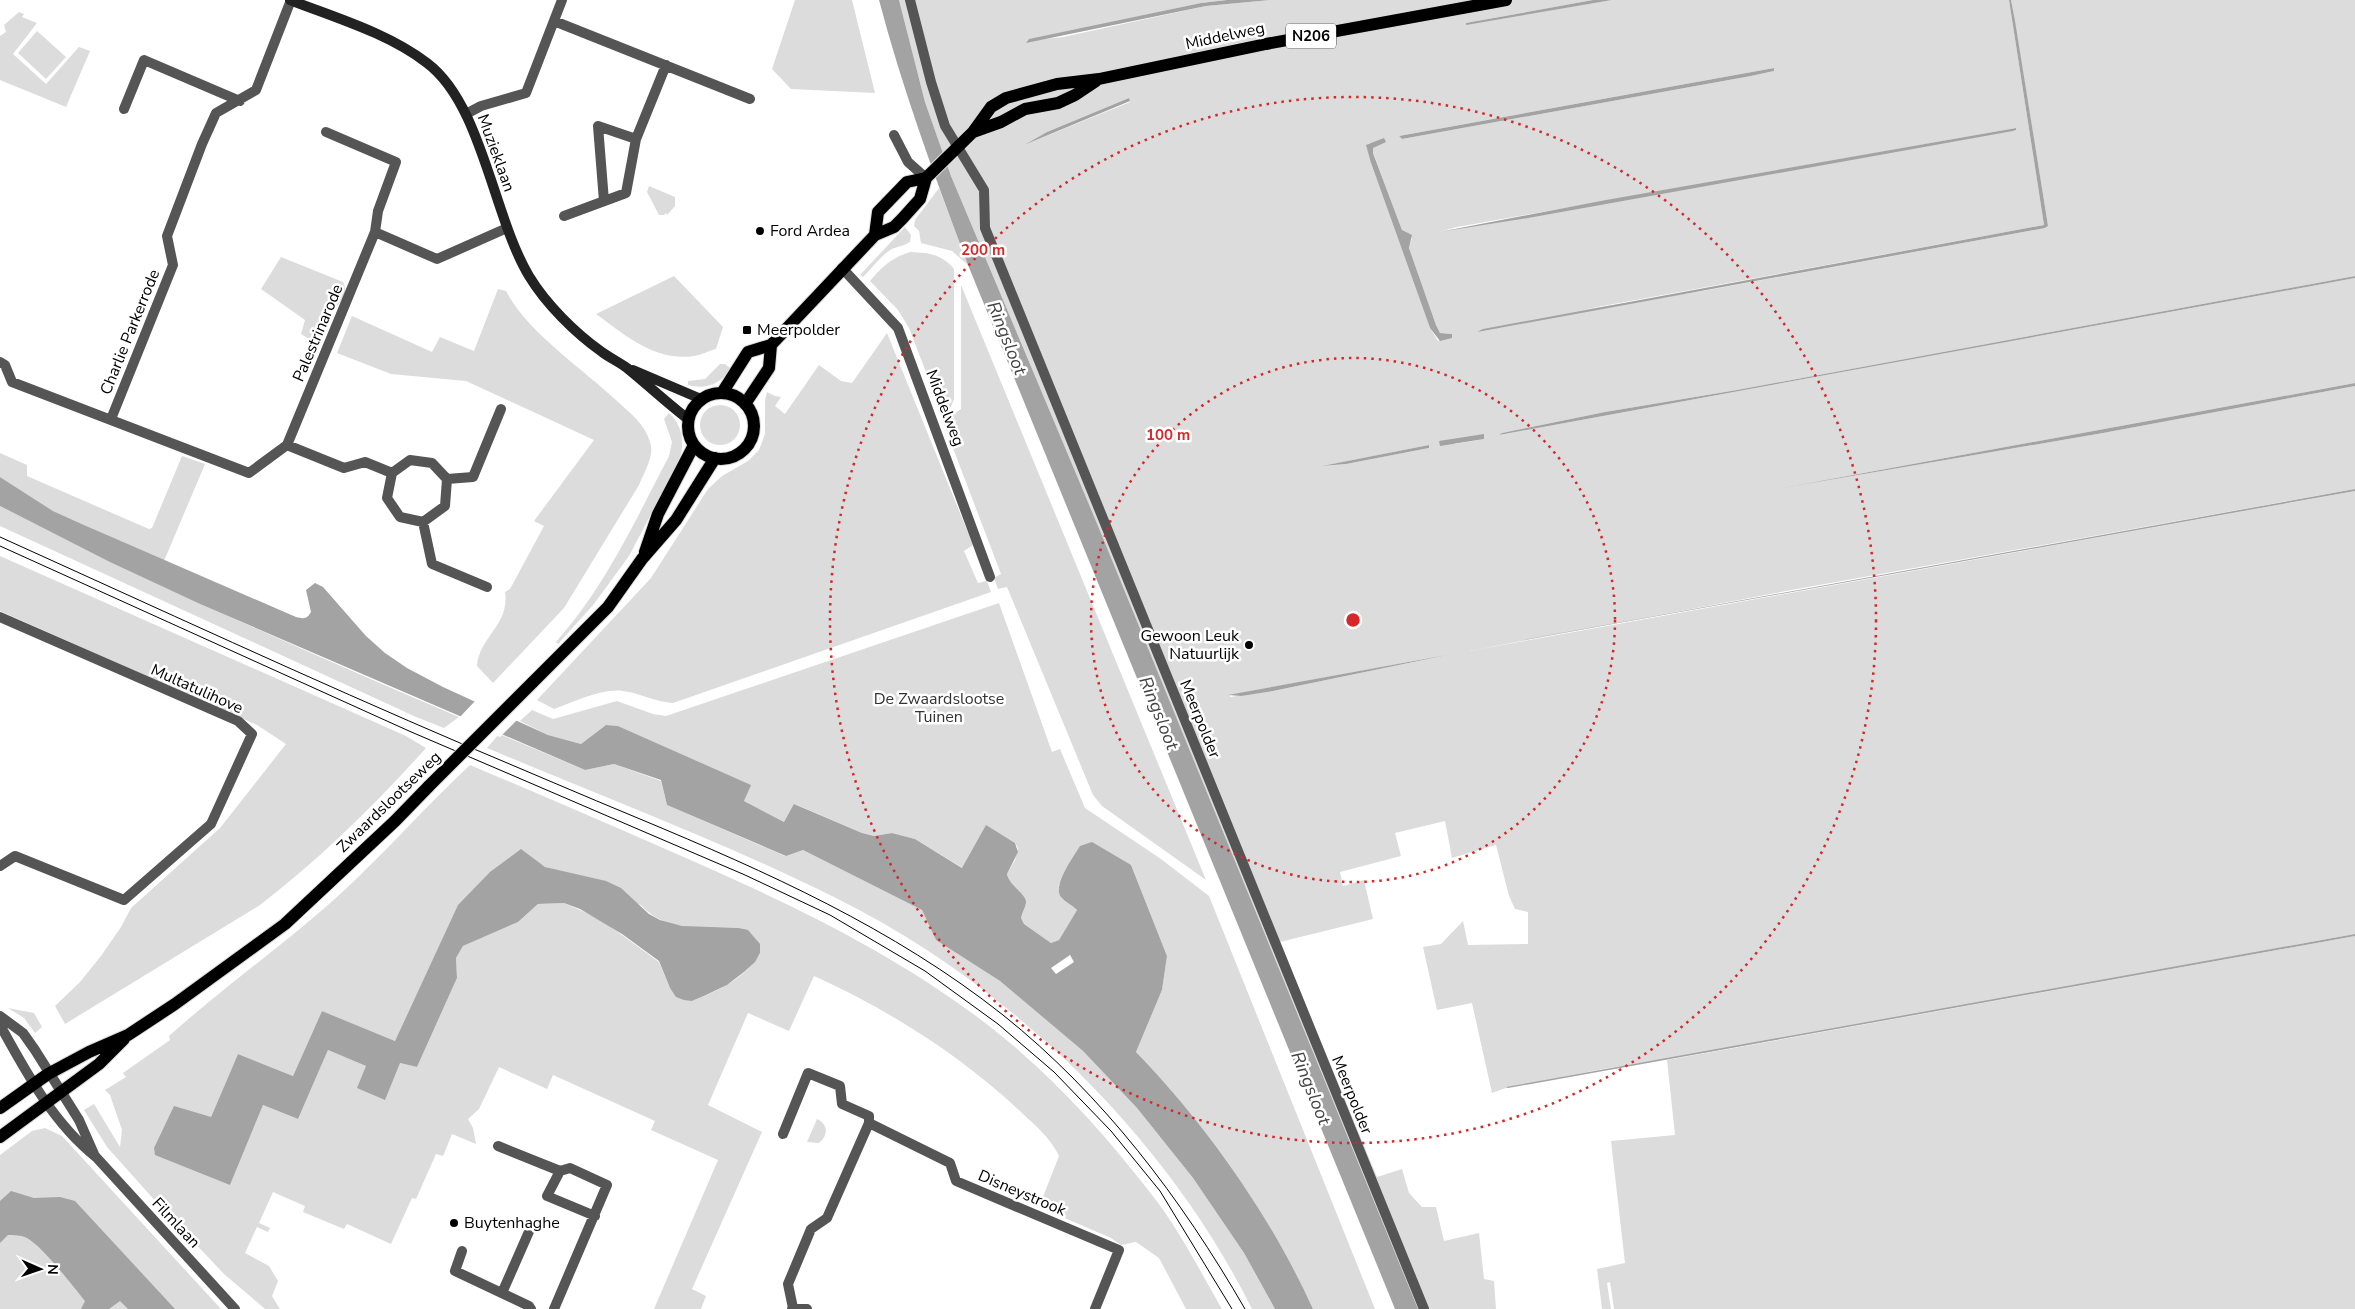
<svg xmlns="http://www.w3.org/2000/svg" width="2355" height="1309" font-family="'Nunito Sans',sans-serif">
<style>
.green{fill:#dcdcdc;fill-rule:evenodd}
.water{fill:#a3a3a3}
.pier{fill:#fff}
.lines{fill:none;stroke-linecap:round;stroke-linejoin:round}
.primary-casing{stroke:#dbdbdb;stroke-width:14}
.street{stroke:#555;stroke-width:10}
.secondary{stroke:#222;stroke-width:10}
.primary{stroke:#000;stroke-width:12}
.tram{stroke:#000;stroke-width:1}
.primary-bridge-casing{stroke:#dbdbdb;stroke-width:14;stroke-linecap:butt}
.primary-bridge{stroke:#000;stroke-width:12}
.ring{fill:none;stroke:#d62828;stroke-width:2.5;stroke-dasharray:2.5 5}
.poi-dot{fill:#000;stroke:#fff;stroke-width:2}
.labels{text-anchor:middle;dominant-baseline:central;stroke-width:5;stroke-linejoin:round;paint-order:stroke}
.shield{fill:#fff;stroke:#4c4c4c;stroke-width:1}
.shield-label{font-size:15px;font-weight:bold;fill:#000}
.street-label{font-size:16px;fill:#000;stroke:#fff}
.poi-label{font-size:16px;fill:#000;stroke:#fff;text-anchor:start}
.park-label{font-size:16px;fill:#333;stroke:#fff}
.water-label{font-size:18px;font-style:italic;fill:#444;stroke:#fff}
.centre{fill:#d62828;stroke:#fff;stroke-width:2.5}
.ring-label{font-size:15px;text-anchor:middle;font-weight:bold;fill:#d62828;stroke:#fff;stroke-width:5;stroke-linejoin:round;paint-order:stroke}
</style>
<rect width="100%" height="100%" fill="#fff"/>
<path class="green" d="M 795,0 L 852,0 L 875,93 L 791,89 L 772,69 Z
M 899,0 L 1227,0 L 1201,3 L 1026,41 L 1063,37 L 1206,6 L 1270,0 L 1593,0 L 1466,23 L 1612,0 L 2009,0 L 2044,225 L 1581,310 L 1703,291 L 2045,228 L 2048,226 L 2046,213 L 2011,0 L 2355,0 L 2355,276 L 1737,390 L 1605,412 L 1502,433 L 1499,435 L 2355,278 L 2355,383 L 1777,489 L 2103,433 L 2355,386 L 2355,489 L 1797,589 L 1469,651 L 2355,491 L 2355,934 L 1714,1051 L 1603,1069 L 1506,1088 L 1492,1093 L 1472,1003 L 1437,1010 L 1423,947 L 1441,944 L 1463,921 L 1468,945 L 1528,944 L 1528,912 L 1515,909 L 1509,896 L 1496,845 L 1452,858 L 1445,821 L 1395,833 L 1401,856 L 1340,872 L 1343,886 L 1364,880 L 1373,919 L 1280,942 L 1377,1177 L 1402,1169 L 1409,1193 L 1422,1207 L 1436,1207 L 1444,1241 L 1479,1233 L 1484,1279 L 1494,1281 L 1496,1309 L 1418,1309 L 1101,533 L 951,176 L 925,102 ZM 1774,68 L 1774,71 L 1751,76 L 1402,139 L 1399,136 ZM 1129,98 L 1130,102 L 1024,145 L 1047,132 ZM 2016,128 L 2016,130 L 1439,232 L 1457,227 ZM 1368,143 L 1373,148 L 1373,152 L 1402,230 L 1412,238 L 1409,248 L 1436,325 L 1440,333 L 1452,334 L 1438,341 L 1430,328 L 1371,163 ZM 1484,439 L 1455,444 L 1439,442 ZM 1429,445 L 1429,448 L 1346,464 L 1323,466 ZM 1452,654 L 1273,691 L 1230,697 L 1230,695 Z
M 19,12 L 24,14 L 22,17 L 37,23 L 13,54 L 46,84 L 79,47 L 90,51 L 66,107 L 0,80 L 0,36 L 6,32 L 4,25 Z
M 37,31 L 66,57 L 46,79 L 18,53 Z
M 649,186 L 675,197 L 675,206 L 667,215 L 666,213 L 664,215 L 659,215 L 647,192 Z
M 939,188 L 968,265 L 952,251 L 921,243 L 919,231 L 914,226 L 915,220 Z
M 905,227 L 911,235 L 910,242 C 904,246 899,246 892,249 C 881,255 872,268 863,277 L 860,275 Z
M 910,252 C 929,253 942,254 954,269 L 954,399 L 951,407 L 941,411 L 909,328 L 898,310 L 870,281 C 882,267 891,258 910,252 Z
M 281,257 L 343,282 C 351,298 335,305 328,317 C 323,325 320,336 317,344 L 301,334 L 305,320 L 261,289 Z
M 674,276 L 723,327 L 716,349 C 709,351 701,355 694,356 C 655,362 625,335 596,314 Z
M 961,285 L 1206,880 L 1102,806 L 1093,795 L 1007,587 L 998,589 L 994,578 L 1001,574 L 943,422 L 961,409 Z
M 498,289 L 506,291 C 527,332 583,369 617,401 C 630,413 645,424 650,442 C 655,455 644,473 639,485 L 564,608 L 493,683 L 477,666 C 479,637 510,625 505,592 L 510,589 L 544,526 L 534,521 L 594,440 L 466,381 L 391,374 L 337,353 L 352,316 L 432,352 L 440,337 L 474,351 Z
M 887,333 L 973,545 L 964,551 L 978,583 L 987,581 L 991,592 L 673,703 C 655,702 640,693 623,691 C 601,688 575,702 554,709 L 537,700 L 651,578 L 708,489 L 722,476 L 748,461 L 759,450 L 765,434 L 765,400 L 767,392 L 775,396 L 781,397 L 775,406 L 785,414 L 819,365 L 841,381 L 852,383 Z
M 720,364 L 725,364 L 731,369 C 720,384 706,390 688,385 L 688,381 L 705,379 Z
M700 425a20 20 0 1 1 40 0a20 20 0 1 1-40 0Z
M 669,413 C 684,427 685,445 678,463 L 629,556 L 594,604 L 558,644 L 556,642 C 605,587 635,521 669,456 L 672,442 L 664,419 Z
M 0,453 L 27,465 L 27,476 L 149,529 L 152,528 L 182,456 L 205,464 L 164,561 L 53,511 L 0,477 Z
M 0,506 C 150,583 304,651 459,717 L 444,728 L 416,717 L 0,526 Z
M 0,556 L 406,736 L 426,748 C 376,804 320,859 260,905 L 65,1024 L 55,1006 L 80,982 L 101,956 L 121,927 L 131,908 L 220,828 L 286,744 L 257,725 L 0,611 Z
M 999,603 L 1052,752 L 1060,749 L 1085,808 L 1161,859 L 1209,896 L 1375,1309 L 1313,1309 C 1272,1218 1206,1124 1136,1052 L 1162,990 L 1167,956 L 1131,865 L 1059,884 C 1057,901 1067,900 1077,910 L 1059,940 L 1051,943 L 1024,924 L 1021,918 L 1026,903 C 1021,892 1009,887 1007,874 L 1015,860 L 1018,848 L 1015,843 L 986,826 L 963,868 L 915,839 L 892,833 L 874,836 L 862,833 L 795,804 L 784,822 L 744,801 L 750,785 L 618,726 L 606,725 L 581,744 L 548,735 L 520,721 L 532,710 L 553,719 L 617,701 L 653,714 L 666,716 Z
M 499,734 L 585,770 L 614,764 L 661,781 L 667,805 L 785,856 L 803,850 L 922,910 L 936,940 L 1000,981 L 1083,1051 L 1137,1108 L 1193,1178 L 1244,1253 L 1275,1309 L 1252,1309 C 1165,1134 1008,983 834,897 C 721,841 603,797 487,748 Z
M 470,765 C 534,792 599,820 663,848 C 778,898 894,951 993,1029 C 1053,1076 1106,1135 1152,1195 C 1179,1229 1200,1271 1222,1309 L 1186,1309 L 1159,1258 L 1136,1242 L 1121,1245 L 1111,1238 L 1039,1207 L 1059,1156 C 1051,1139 1036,1126 1022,1113 C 962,1056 889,1010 814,976 L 789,1031 L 748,1013 L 708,1105 L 762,1132 L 692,1289 L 706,1296 L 701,1309 L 654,1309 L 718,1160 L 651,1130 L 655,1121 L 553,1075 L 547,1089 L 499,1067 L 479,1109 L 468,1119 L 473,1128 L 476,1144 L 452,1134 L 443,1156 L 436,1154 L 416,1199 L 412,1198 L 391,1244 L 347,1224 L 344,1229 L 303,1212 L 305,1206 L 273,1192 L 259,1223 L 270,1228 L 268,1232 L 257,1227 L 245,1253 L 269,1266 L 278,1281 L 272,1296 L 280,1309 L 265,1309 L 224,1274 L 158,1204 L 107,1147 L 84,1110 L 94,1104 L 120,1147 L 122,1130 L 110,1095 L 105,1090 L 126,1077 L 123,1073 L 170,1040 L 169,1036 C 228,983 294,938 352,883 C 392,845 429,803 470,765 ZM 534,860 L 545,867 L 641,905 C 665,933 706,927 739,928 C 754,932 756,939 760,953 C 746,978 718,991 692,1001 L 670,988 L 659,962 L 600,919 L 564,903 L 538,904 L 518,922 L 463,946 L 456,958 L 457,978 L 417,1067 L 400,1063 L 366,1066 L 328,1050 L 298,1119 L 263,1105 L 230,1185 L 211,1117 L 238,1054 L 293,1076 L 322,1011 L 395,1041 L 458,906 Z
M 2355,936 L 2355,1309 L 1614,1309 L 1610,1282 L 1607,1283 L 1611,1309 L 1602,1309 L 1597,1269 L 1625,1263 L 1611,1141 L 1675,1135 L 1667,1060 Z
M 8,1008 L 34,1013 L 42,1027 L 35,1033 L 24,1018 Z
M 817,1119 C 828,1124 829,1135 819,1143 L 807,1142 Z
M 45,1128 L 62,1136 L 221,1309 L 0,1309 L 0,1155 L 32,1131 Z"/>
<path class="water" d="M 879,0 L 899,0 L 925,102 L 951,176 L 1101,533 L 1418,1309 L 1395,1309 L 968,265 C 935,177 903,91 879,0 Z
M 1227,0 L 1270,0 L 1206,6 L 1026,43 L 1029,39 L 1201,3 Z
M 1593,0 L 1612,0 L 1466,25 L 1466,23 Z
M 2009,0 L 2011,0 L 2015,21 L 2046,213 L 2048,226 L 2045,228 L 1477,332 L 1483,329 L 2044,225 Z
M 1774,68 L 1774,71 L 1751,76 L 1402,139 L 1399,136 Z
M 1129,98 L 1130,101 L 1024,145 L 1047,132 Z
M 2016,128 L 2016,130 L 2013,131 L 1528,218 L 1439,232 L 1606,200 Z
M 1384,138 L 1386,142 L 1373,148 L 1373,153 L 1402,230 L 1412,235 L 1409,248 L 1436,325 L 1440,333 L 1452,334 L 1452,338 L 1440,341 L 1430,328 L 1371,163 L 1366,145 Z
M 2355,276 L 2355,278 L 1499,435 L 1502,433 L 1605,412 L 1737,390 Z
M 2355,383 L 2355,386 L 2103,433 L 1776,489 Z
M 1484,434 L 1484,439 L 1440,446 L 1439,441 Z
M 1429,445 L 1429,448 L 1346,464 L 1322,466 Z
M 0,477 L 53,511 L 84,525 L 296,617 C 304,619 307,619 311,612 L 306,590 L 315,583 L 323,587 L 366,636 L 385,653 L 407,668 L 443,687 L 548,735 L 581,744 L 606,725 L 618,726 L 751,785 L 744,801 L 784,822 L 794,804 L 862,833 L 874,836 L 892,833 L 915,839 L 962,868 L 986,825 L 1015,843 L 1018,852 L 1007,874 C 1009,886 1027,894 1026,903 C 1025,908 1022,913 1021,918 L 1024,924 L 1051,943 L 1059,940 L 1077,910 C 1072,905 1065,902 1061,897 C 1052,886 1074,856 1080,846 L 1092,842 L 1131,865 L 1167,956 L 1162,990 L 1136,1052 C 1206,1124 1272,1218 1313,1309 L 1275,1309 L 1244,1253 L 1193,1178 L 1137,1108 L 1083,1051 L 1000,981 L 936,940 L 922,910 L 803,850 L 786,856 L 667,805 L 661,780 L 614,764 L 585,770 L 198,603 L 110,562 L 0,506 Z
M 2355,489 L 2355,491 L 1468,650 Z
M 1452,654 L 1273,691 L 1241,696 L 1228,695 Z
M 521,849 L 545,867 L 606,881 L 621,888 L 649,914 L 660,920 L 682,926 L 739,928 L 748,930 L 760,944 L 760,953 L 755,962 L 744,972 L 727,985 L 706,995 L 692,1001 L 684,1000 L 676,997 L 670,988 L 659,961 L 622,934 L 580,909 L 564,903 L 538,904 L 518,922 L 463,946 L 456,958 L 457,978 L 417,1067 L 400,1063 L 385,1100 L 357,1088 L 366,1066 L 328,1050 L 298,1119 L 263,1105 L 230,1185 L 155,1155 L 154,1148 L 174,1106 L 211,1117 L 238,1054 L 293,1076 L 322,1011 L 395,1041 L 458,905 L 490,872 Z
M 2355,934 L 2355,936 L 1508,1088 L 1506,1087 Z
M 11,1191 L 34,1198 L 60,1197 L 75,1201 L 175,1309 L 128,1309 L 120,1301 L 109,1309 L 81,1309 L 85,1301 C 73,1286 42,1246 27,1238 C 21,1235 14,1235 8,1235 L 0,1243 L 0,1201 Z"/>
<path class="pier" d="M 477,699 L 516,716 L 519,718 L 500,737 L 458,719 Z
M 1070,955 L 1074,962 L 1056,974 L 1051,968 Z"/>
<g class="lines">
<defs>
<path id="primary" d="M 973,132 L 1001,122 L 1025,109 L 1058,103 L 1075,95 L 1096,81
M 875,235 L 878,212 L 907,182 L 926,178
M 722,393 L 748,352 L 771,345 L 875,235 L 894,227 L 902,219 L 920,199 L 926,178 L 973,132 L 991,107 L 1006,98 L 1057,84 L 1099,79 L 1266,44 L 1506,0
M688 426a33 33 0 1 1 66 0a33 33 0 1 1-66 0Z
M 745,404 L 769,368 L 771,345
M 645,552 L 658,514 L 694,445
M 532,683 L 608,607 L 642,559 L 676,520 L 715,458
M 0,1108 L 48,1074 L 89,1052 L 128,1035 L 175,1004 L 285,924 L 395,821 L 429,786
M 0,1137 L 99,1064 L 124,1039"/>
</defs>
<use href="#primary" class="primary-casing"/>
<path class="street" d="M 910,0 L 931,82 L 945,126 L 984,190 L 985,228 L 1424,1309
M 554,21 L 750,99
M 124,109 L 144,60 L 240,101
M 466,114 L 481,106 L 526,93 L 562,0
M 326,132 L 396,162 L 378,211 L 375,232
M 894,135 L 908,162 L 926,178
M 604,201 L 598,126 L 636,139
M 564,216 L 626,193 L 636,139 L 666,65
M 842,268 L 898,328 L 990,577
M 0,362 L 5,365 L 12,382 L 249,473 L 287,445 L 375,232 L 437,259 L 507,228
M 111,419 L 173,265 L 167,236 L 202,144 L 216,113 L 256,90 L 291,0
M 287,445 L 344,468 L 365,462 L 392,473
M 410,460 L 432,463 L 447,479 L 445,506 L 423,522 L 400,517 L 387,498 L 392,473 Z
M 447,479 L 473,477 L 501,409
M 423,522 L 432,564 L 487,587
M 0,617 L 238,721 L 252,734 L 211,824 L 124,900 L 15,856 L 0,866
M 0,1016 L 23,1033 L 35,1050 L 79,1120 L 94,1154
M 0,1025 C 26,1072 53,1123 96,1157 L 235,1309
M 783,1134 L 808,1073 L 840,1086 L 842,1104 L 869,1116 L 869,1123
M 498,1146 L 560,1171
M 462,1251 L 455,1271 L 529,1306 L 531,1309
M 502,1293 L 531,1227
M 793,1308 L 788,1284 L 811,1229 L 827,1218 L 869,1123 L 950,1163 L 956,1181 L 1119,1250 L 1095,1309
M 554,1309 L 607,1185 L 570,1168 L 560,1171 L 547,1196 L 595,1216
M 792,1309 L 807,1309"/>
<path class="secondary" d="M 290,0 C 336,18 388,33 427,63 C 482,104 493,216 529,276 C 546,304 575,333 602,352 C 610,358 619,362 627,368 C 648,385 667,403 688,419
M 633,370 L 701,399"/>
<use href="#primary" class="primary"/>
<path class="tram" d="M 0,537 C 155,607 310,679 467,746 C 524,770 582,795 640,819 C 767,872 893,928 1003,1015 C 1103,1095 1181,1198 1245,1309
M 0,546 L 409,731 L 745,875 L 830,915 L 925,971 L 998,1024 L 1054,1072 L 1111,1131 L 1160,1191 L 1232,1309"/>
<defs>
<path id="primary-bridge" d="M 429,786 L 532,683"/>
</defs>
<use href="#primary-bridge" class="primary-bridge-casing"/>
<use href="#primary-bridge" class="primary-bridge"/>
</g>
<g class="ring">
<circle cx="1353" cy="620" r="262"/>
<circle cx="1353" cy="620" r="523"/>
</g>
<g class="poi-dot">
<circle cx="760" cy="231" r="5"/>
<rect x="742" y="325" width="10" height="10" rx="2.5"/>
<circle cx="1249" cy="645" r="5"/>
<circle cx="454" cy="1223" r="5"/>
</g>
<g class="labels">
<rect class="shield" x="1286" y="23.5" width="50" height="25" rx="4"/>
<g class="shield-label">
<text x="1311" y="36">N206</text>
</g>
<g class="street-label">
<text transform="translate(1225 36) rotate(-12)">Middelweg</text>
<text transform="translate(496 153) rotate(70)">Muzieklaan</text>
<text transform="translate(130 332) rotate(-68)">Charlie Parkerrode</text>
<text transform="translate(318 333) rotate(-67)">Palestrinarode</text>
<text transform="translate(945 408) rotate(69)">Middelweg</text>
<text transform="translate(197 689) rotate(24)">Multatulihove</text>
<text transform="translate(1200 719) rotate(68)">Meerpolder</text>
<text transform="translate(389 802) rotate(-44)">Zwaardslootseweg</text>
<text transform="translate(1352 1095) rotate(68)">Meerpolder</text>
<text transform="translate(1022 1193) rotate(23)">Disneystrook</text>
<text transform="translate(176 1223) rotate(47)">Filmlaan</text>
</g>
<g class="poi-label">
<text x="770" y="231">Ford Ardea</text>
<text x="757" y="330">Meerpolder</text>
<text x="1239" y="636" text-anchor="end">Gewoon Leuk<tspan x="1239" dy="18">Natuurlijk</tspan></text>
<text x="464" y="1223">Buytenhaghe</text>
</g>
<g class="park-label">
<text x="939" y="699">De Zwaardslootse<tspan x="939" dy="18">Tuinen</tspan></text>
</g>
<g class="water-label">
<text transform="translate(1007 338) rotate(68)">Ringsloot</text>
<text transform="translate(1159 713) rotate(68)">Ringsloot</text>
<text transform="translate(1311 1088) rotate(68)">Ringsloot</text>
</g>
</g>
<circle cx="1353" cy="620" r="8" class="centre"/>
<g class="ring-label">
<text x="983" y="255">200 m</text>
<text x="1168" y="440">100 m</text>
</g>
<g transform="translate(40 1269) rotate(92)" stroke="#ffffff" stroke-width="4" paint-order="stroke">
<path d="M0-4L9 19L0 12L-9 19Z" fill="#000000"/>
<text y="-8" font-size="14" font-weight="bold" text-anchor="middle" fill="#000000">N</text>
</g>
</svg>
